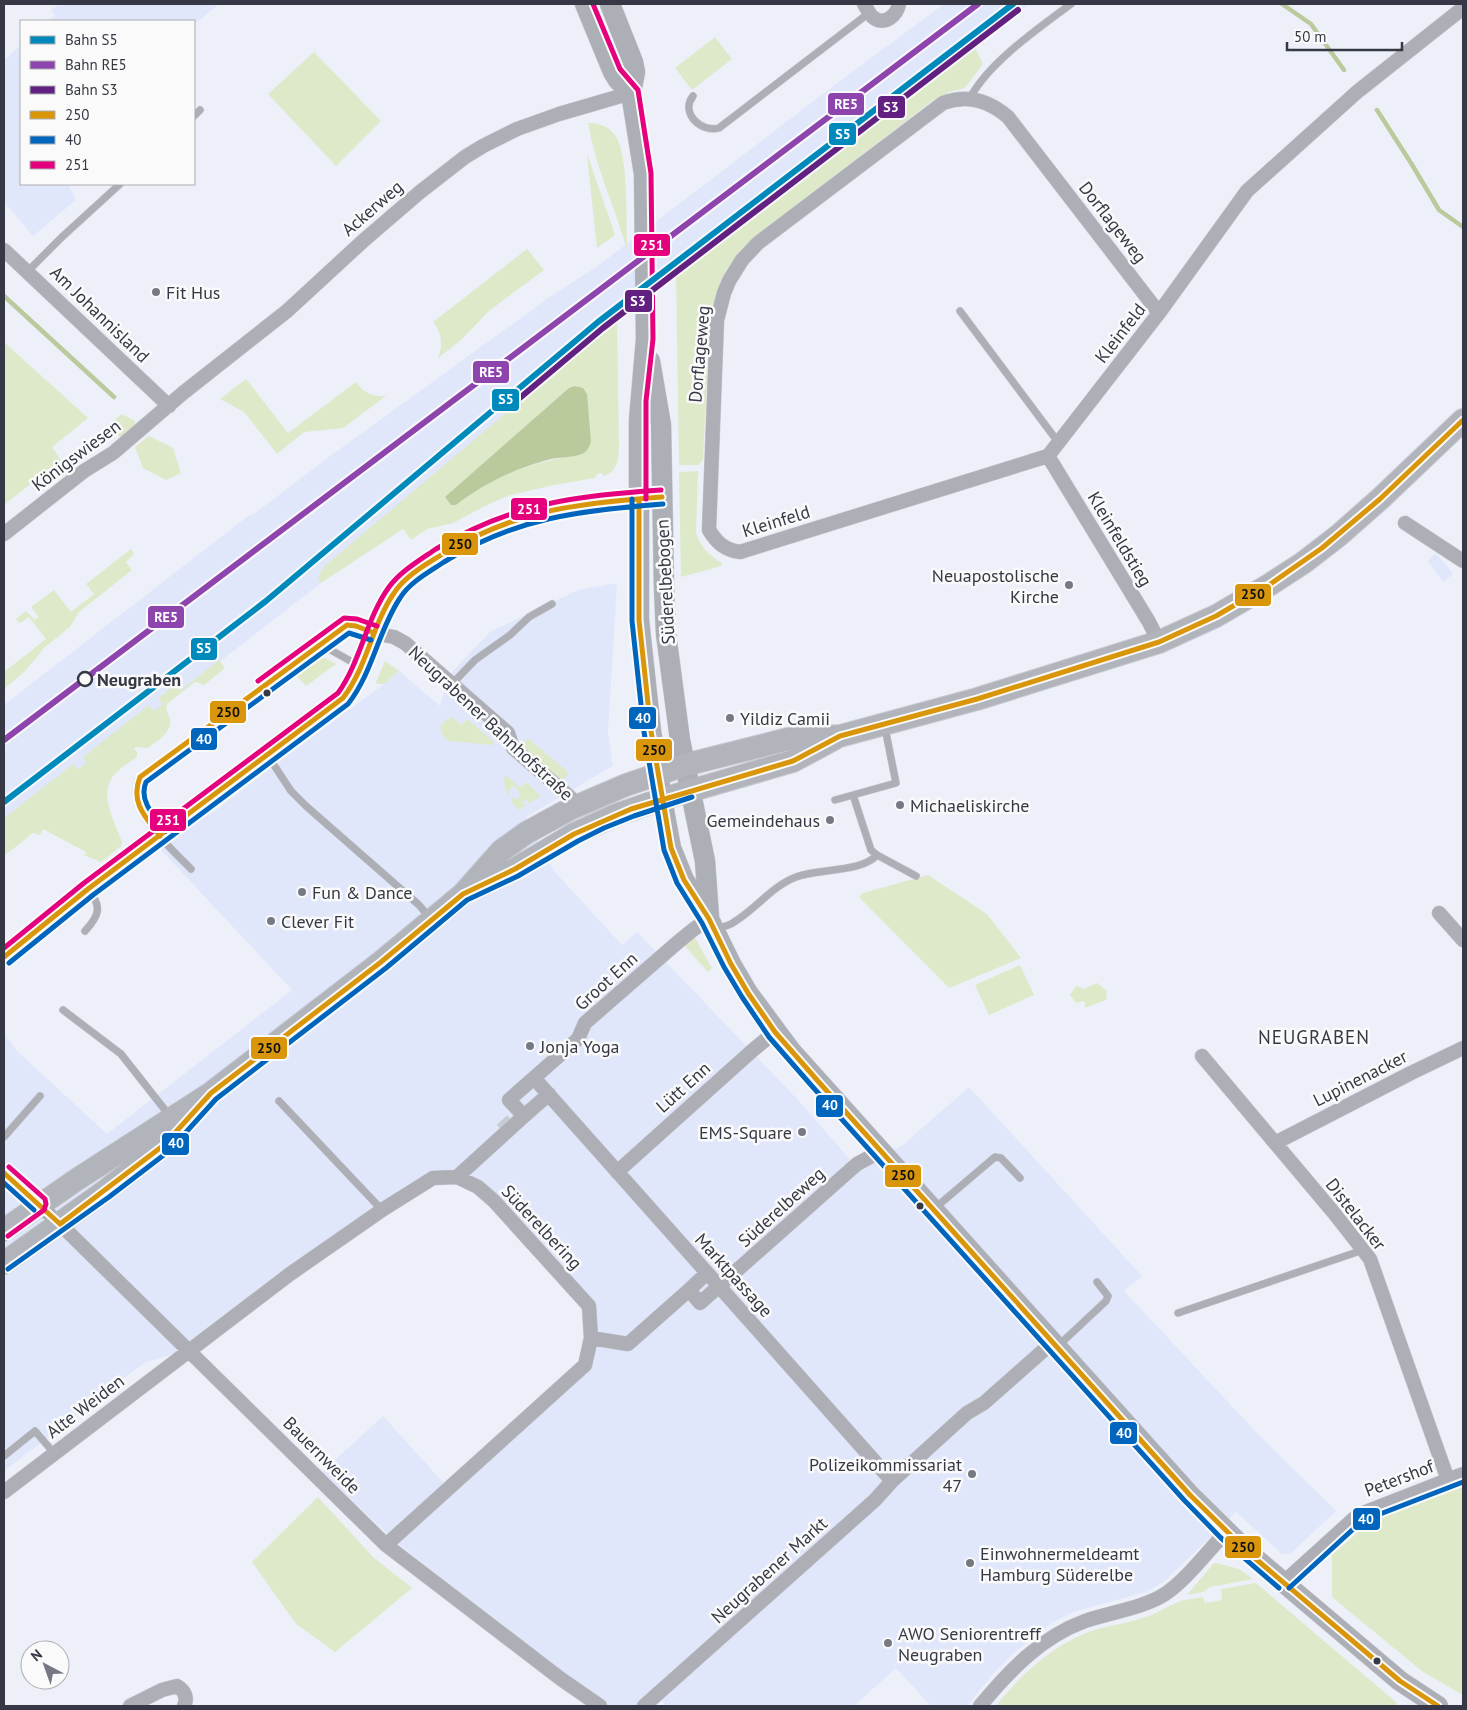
<svg xmlns="http://www.w3.org/2000/svg" width="1467" height="1710" font-family="'PT Sans',sans-serif">
<style>
.built{fill:#e1e7fb}
.green{fill:#dde9c9;fill-rule:evenodd}
.water{fill:#bbca9c}
.lines{fill:none;stroke-linecap:round;stroke-linejoin:round}
.stream{stroke:#bbca9c;stroke-width:4.5}
.street-tunnel{stroke:#c8cbd5;stroke-width:14;stroke-dasharray:14 7;stroke-linecap:butt}
.lane-casing{stroke:#c9ccd4;stroke-width:8}
.street-casing{stroke:#c9ccd4;stroke-width:15}
.secondary-casing{stroke:#c9ccd4;stroke-width:21}
.primary-casing{stroke:#c9ccd4;stroke-width:24}
.lane{stroke:#aeafb6;stroke-width:7}
.street{stroke:#aeafb6;stroke-width:14}
.secondary{stroke:#adafb7;stroke-width:20}
.primary{stroke:#b2b4bb;stroke-width:22}
.bus-1-casing{stroke:#fafafa;stroke-width:9}
.bus-2-casing{stroke:#fafafa;stroke-width:9}
.bus-3-casing{stroke:#fafafa;stroke-width:9}
.bus-1{stroke:#da960a;stroke-width:5}
.bus-2{stroke:#0065bd;stroke-width:5}
.bus-3{stroke:#e5007d;stroke-width:5}
.rail-1-casing{stroke:#fafafa;stroke-width:10}
.rail-2-casing{stroke:#fafafa;stroke-width:10}
.rail-3-casing{stroke:#fafafa;stroke-width:10}
.rail-1{stroke:#0089bb;stroke-width:6}
.rail-2{stroke:#8e44ad;stroke-width:6}
.rail-3{stroke:#622181;stroke-width:6}
.poi-dot{fill:#767984;stroke:#fafafa;stroke-width:2}
.stop-dot{fill:#fafafa;stroke:#363945;stroke-width:2.5}
.bus-dot{fill:#363945;stroke:#fafafa;stroke-width:2}
.labels{text-anchor:middle;dominant-baseline:central;stroke-width:5;stroke-linejoin:round;paint-order:stroke}
.street-label{font-size:18px;fill:#363945;stroke:#fafafa}
.poi-label{font-size:18px;fill:#363945;stroke:#fafafa;text-anchor:start}
.stop-label{font-size:18px;font-weight:bold;fill:#363945;stroke:#fafafa;text-anchor:start}
.neighbourhood-label{font-size:19px;letter-spacing:1px;fill:#363945;stroke:#fafafa}
.line-badge{stroke:#fafafa;stroke-width:2}
.badge-label{font-size:14px;text-anchor:middle;font-weight:bold;fill:#fff}
.pale-badge-label{font-size:14px;text-anchor:middle;font-weight:bold;fill:#111}
</style>
<rect width="100%" height="100%" fill="#edf0f9"/>
<path class="built" d="M 59,4 L 219,4 L 194,25 L 194,21 L 49,21 L 55,16 L 51,10 Z
M 944,4 L 1029,4 L 598,333 L 593,350 L 321,583 L 4,829 L 4,705 L 248,516 L 254,514 L 322,462 L 551,296 L 595,268 L 828,90 Z
M 21,45 L 21,184 L 68,184 L 76,200 L 33,236 L 4,202 L 4,60 Z
M 1436,553 L 1453,574 L 1443,582 L 1428,561 Z
M 617,583 L 608,732 L 613,766 L 526,817 L 554,871 L 622,945 L 637,932 L 799,1101 L 860,1171 L 904,1144 L 969,1087 L 1142,1276 L 1124,1291 L 1257,1433 L 1336,1511 L 1290,1554 L 1282,1554 L 1236,1512 L 1165,1581 L 1146,1592 L 1073,1612 L 1050,1624 L 1015,1652 L 993,1674 L 967,1706 L 931,1706 L 896,1668 L 854,1706 L 667,1706 L 656,1695 L 644,1706 L 603,1706 L 394,1540 L 322,1472 L 383,1416 L 450,1490 L 586,1366 L 590,1306 L 478,1186 L 432,1178 L 189,1349 L 144,1363 L 4,1471 L 4,1033 L 16,1050 L 107,1134 L 292,990 L 159,848 L 198,817 L 208,816 L 285,757 L 384,684 L 399,671 L 440,706 L 449,675 L 490,632 L 578,590 Z"/>
<path class="green" d="M 715,37 L 732,59 L 692,90 L 675,68 Z
M 974,46 L 983,64 L 965,88 L 949,92 L 932,101 L 769,226 L 738,254 L 727,270 L 714,302 L 709,339 L 703,460 L 698,465 L 679,465 L 676,273 Z
M 314,52 L 381,121 L 336,166 L 268,94 Z
M 588,123 C 599,123 608,126 615,135 C 629,154 626,223 627,250 C 615,207 595,166 588,123 Z
M 587,155 L 589,159 L 615,235 L 597,248 Z
M 527,249 L 544,270 L 489,311 L 461,340 L 438,358 C 443,344 442,333 433,322 Z
M 617,319 L 619,446 C 618,460 618,471 604,476 L 601,473 L 597,474 L 595,478 L 554,485 L 510,495 L 487,505 L 453,523 L 427,529 L 411,540 L 403,529 L 321,583 L 318,579 L 321,571 L 327,564 ZM 569,388 L 583,454 C 533,462 497,473 456,505 L 445,498 Z
M 4,342 L 88,418 L 52,447 L 61,460 L 4,505 Z
M 246,379 L 288,433 L 356,382 C 364,393 372,397 386,396 L 343,428 L 304,432 L 277,454 L 244,412 L 220,399 Z
M 122,414 L 135,421 L 135,429 L 124,438 L 114,434 L 111,423 Z
M 149,436 L 173,448 L 181,473 L 166,480 L 143,468 L 135,447 Z
M 698,471 L 696,533 C 701,547 709,556 722,563 L 721,566 L 681,577 L 679,472 Z
M 131,549 L 134,554 L 126,562 L 132,570 L 79,612 L 70,627 L 45,647 L 25,671 L 4,689 L 4,672 L 46,639 L 29,617 L 20,623 L 16,619 L 26,611 L 35,620 L 39,617 L 31,607 L 54,590 L 71,612 L 94,594 L 86,584 Z
M 315,657 L 325,658 L 336,664 L 306,686 L 296,675 L 293,677 L 291,674 Z
M 219,660 L 225,668 L 203,686 L 200,683 L 195,682 L 167,704 C 165,712 169,713 170,720 C 172,733 157,741 148,748 L 136,747 L 134,749 L 137,752 L 137,757 C 130,762 121,767 115,774 C 97,793 115,822 122,842 L 121,846 L 101,862 L 84,855 L 86,852 L 43,829 L 40,835 L 33,833 L 4,856 L 4,818 L 73,764 L 78,769 L 87,762 L 83,757 L 149,705 L 154,711 L 163,704 L 158,698 L 176,684 L 181,690 Z
M 385,661 L 399,671 L 384,684 L 377,684 L 376,682 Z
M 452,717 L 461,725 L 467,719 L 494,742 L 494,745 L 448,741 L 443,736 L 440,727 L 444,722 Z
M 528,738 L 569,773 L 561,783 L 520,747 Z
M 505,774 L 520,788 L 526,782 L 541,796 L 530,803 L 525,799 L 522,802 L 526,805 L 518,810 L 510,800 L 513,797 L 516,800 L 521,794 L 513,786 L 508,792 L 510,794 L 508,796 L 504,783 Z
M 928,875 L 987,914 L 1021,958 L 949,988 L 859,897 L 863,893 Z
M 694,936 L 712,968 L 708,972 L 684,945 Z
M 1020,965 L 1034,995 L 989,1015 L 975,985 Z
M 1097,983 L 1107,991 L 1106,1000 L 1084,1008 L 1086,1003 L 1083,1001 L 1076,1003 L 1070,995 L 1076,986 L 1084,989 Z
M 1463,1487 L 1463,1695 L 1423,1672 L 1332,1597 L 1332,1555 L 1372,1520 Z
M 318,1497 L 373,1557 L 412,1588 L 335,1652 L 296,1624 L 252,1562 Z
M 1216,1563 L 1239,1569 L 1253,1579 L 1210,1587 L 1203,1592 L 1187,1595 L 1213,1564 Z
M 1256,1583 L 1397,1703 L 1397,1706 L 996,1706 C 1021,1674 1055,1643 1094,1630 C 1111,1625 1129,1623 1146,1617 C 1158,1613 1169,1605 1181,1601 C 1188,1599 1196,1598 1203,1597 L 1205,1603 L 1222,1600 L 1221,1589 Z"/>
<path class="water" d="M 575,386 L 583,388 L 587,394 L 591,442 C 589,447 587,452 582,454 C 571,458 558,457 547,460 C 514,469 483,484 456,505 L 451,505 L 445,497 L 569,388 Z"/>
<g class="lines">
<path class="stream" d="M 1282,4 L 1311,24 L 1344,70
M 1377,110 L 1411,163 L 1439,210 L 1463,227
M 4,296 L 114,397"/>
<path class="street-tunnel" d="M 502,1120 L 510,1129"/>
<defs>
<path id="lane" d="M 693,96 C 680,113 701,133 719,128 L 869,13
M 970,98 C 989,62 1039,28 1071,4
M 194,116 L 200,110
M 28,271 L 62,237 L 120,184
M 960,311 L 1058,442
M 317,647 L 329,649 L 363,668
M 452,684 L 475,660 L 510,635 L 529,617 L 552,604
M 268,756 L 291,791 L 306,806 L 419,905 L 430,918
M 853,795 L 871,850 L 877,855 L 916,876
M 835,800 L 896,783 L 885,728
M 191,869 C 171,848 123,808 140,777 L 347,625 L 356,626 L 374,633
M 716,929 C 722,927 729,926 734,922 C 756,909 772,886 796,877 C 818,868 861,873 877,855
M 85,931 C 100,915 102,906 88,889
M 63,1010 L 121,1054 L 169,1115
M 279,1101 L 382,1210
M 4,1137 L 40,1096
M 935,1208 L 995,1157 L 1001,1158 L 1020,1178
M 1178,1313 L 1363,1250
M 1059,1345 L 1106,1301 L 1108,1296 L 1097,1282
M 4,1456 L 35,1431 L 54,1453"/>
<path id="street" d="M 864,4 C 867,8 869,15 874,18 C 885,26 897,15 899,4
M 4,250 L 169,406
M 1159,313 L 1008,117 C 988,100 967,94 943,103 L 758,243 L 742,260 L 729,281 L 724,293 L 717,320 L 709,530 C 717,543 725,550 740,552 L 1048,456 L 1159,313 L 1247,191 L 1357,92 L 1463,8
M 1048,456 L 1149,622 L 1159,642
M 1405,523 L 1463,561
M 4,534 L 84,471 L 113,453 L 183,393 L 287,311 L 363,241 L 420,192 L 465,157 L 483,146 L 517,129 L 559,114 L 631,93
M 374,633 L 394,637 L 405,643 L 508,733 L 513,748 L 579,805
M 1439,913 L 1463,940
M 4,957 L 88,889 L 343,698 C 369,668 372,626 394,593 C 404,579 420,569 435,559 C 508,509 576,503 662,497
M 1202,1056 L 1334,1213 L 1370,1259 L 1448,1480
M 534,1078 L 892,1481
M 524,1116 L 549,1094
M 1275,1143 L 1411,1073 L 1463,1048
M 617,1172 L 753,1050 L 775,1032
M 4,1173 L 60,1224 L 386,1545 L 561,1679 L 600,1706
M 457,1177 L 524,1116 L 509,1100 L 578,1039 L 585,1023 L 678,942 L 694,929 L 709,919
M 689,1290 L 707,1273
M 591,1338 L 628,1344 L 689,1290 L 700,1303 L 857,1164 L 881,1151
M 4,1492 L 290,1274 L 382,1210 L 433,1178 L 457,1177 L 478,1187 L 494,1201 L 589,1306 L 591,1338 L 585,1365 L 386,1545
M 1284,1582 L 1358,1515 L 1463,1474
M 130,1706 L 162,1690 L 177,1686 C 185,1691 188,1698 184,1706
M 644,1706 L 875,1500 L 892,1481 L 967,1413 L 984,1403 L 1053,1342
M 980,1706 C 1009,1671 1041,1637 1085,1621 C 1108,1613 1146,1607 1165,1594 C 1186,1580 1208,1551 1226,1532"/>
<path id="secondary" d="M 585,4 L 613,72 L 618,80 L 631,93
M 610,4 L 633,62 L 635,72 L 631,93 L 644,174 L 646,339 L 639,420 L 639,620 L 651,731 L 662,799 L 671,848 L 684,880 L 709,919 L 731,964 L 748,993 L 791,1051 L 1190,1495 L 1250,1554 L 1400,1681 L 1438,1706
M 650,361 L 661,425 L 664,588 L 666,634 L 680,740 L 705,861 L 709,917"/>
<path id="primary" d="M 473,889 L 515,869 L 574,834 L 616,815 L 662,799 L 793,761 L 834,739
M 4,1230 L 76,1180 L 211,1093 L 381,962 L 463,894 L 501,851 L 526,833 L 570,809 L 626,785 L 685,765 L 788,739 L 840,736 L 977,699 L 1159,642 L 1216,616 L 1269,585 L 1303,563 L 1338,536 L 1380,499 L 1463,420
M 4,1263 L 105,1191 L 164,1145 L 192,1114"/>
</defs>
<use href="#lane" class="lane-casing"/>
<use href="#street" class="street-casing"/>
<use href="#secondary" class="secondary-casing"/>
<use href="#primary" class="primary-casing"/>
<use href="#lane" class="lane"/>
<use href="#street" class="street"/>
<use href="#secondary" class="secondary"/>
<use href="#primary" class="primary"/>
<defs>
<path id="bus-1" d="M 639,499 L 639,620 L 651,731 L 671,848 L 684,880 L 709,919 L 731,964 L 748,993 L 775,1032 L 817,1080 L 1190,1495 L 1250,1554 L 1400,1681 L 1438,1706
M 160,836 C 145,817 130,802 140,777 L 347,625 L 356,626 L 374,633
M 4,957 L 88,889 L 343,698 C 368,665 372,625 394,593 C 405,576 425,565 441,555 C 515,510 578,503 662,497
M 4,1173 L 60,1224
M 60,1224 L 164,1145 L 211,1093 L 381,962 L 463,894 L 515,869 L 574,834 L 631,809 L 793,761 L 840,736 L 977,699 L 1159,642 L 1216,616 L 1269,585 L 1322,548 L 1380,499 L 1463,420"/>
<path id="bus-2" d="M 632,499 L 632,621 L 644,732 L 664,850 L 677,883 L 702,923 L 724,967 L 742,997 L 769,1037 L 811,1085 L 1184,1500 L 1221,1538 L 1279,1588
M 166,831 C 155,817 138,801 146,782 L 349,633 L 371,640
M 9,963 L 93,895 L 348,704 C 373,672 378,631 400,598 C 410,582 429,572 444,562 C 517,517 579,511 663,504
M 4,1183 L 34,1210
M 8,1269 L 109,1197 L 169,1151 L 216,1099 L 386,968 L 467,900 L 518,876 L 578,841 L 604,828 L 634,816 L 692,797
M 1289,1588 L 1362,1521 L 1463,1482"/>
<path id="bus-3" d="M 593,4 L 620,69 L 638,90 L 651,173 L 653,339 L 646,401 L 646,499
M 258,681 L 344,618 L 357,619 L 377,626
M 4,948 L 84,883 L 338,693 C 361,661 366,619 389,587 C 401,571 420,560 436,549 C 511,503 576,496 661,490
M 8,1236 L 44,1210 L 46,1204 L 45,1199 L 9,1167"/>
</defs>
<use href="#bus-1" class="bus-1-casing"/>
<use href="#bus-2" class="bus-2-casing"/>
<use href="#bus-3" class="bus-3-casing"/>
<use href="#bus-1" class="bus-1"/>
<use href="#bus-2" class="bus-2"/>
<use href="#bus-3" class="bus-3"/>
<defs>
<path id="rail-1" d="M 4,802 L 266,601 L 598,322 L 1013,4"/>
<path id="rail-2" d="M 4,740 L 978,4"/>
<path id="rail-3" d="M 515,402 L 603,328 L 1018,10"/>
</defs>
<use href="#rail-1" class="rail-1-casing"/>
<use href="#rail-2" class="rail-2-casing"/>
<use href="#rail-3" class="rail-3-casing"/>
<use href="#rail-1" class="rail-1"/>
<use href="#rail-2" class="rail-2"/>
<use href="#rail-3" class="rail-3"/>
</g>
<g class="poi-dot">
<circle cx="156" cy="292" r="5"/>
<circle cx="1069" cy="585" r="5"/>
<circle cx="730" cy="718" r="5"/>
<circle cx="900" cy="805" r="5"/>
<circle cx="830" cy="820" r="5"/>
<circle cx="302" cy="892" r="5"/>
<circle cx="271" cy="921" r="5"/>
<circle cx="530" cy="1046" r="5"/>
<circle cx="802" cy="1132" r="5"/>
<circle cx="972" cy="1474" r="5"/>
<circle cx="970" cy="1563" r="5"/>
<circle cx="888" cy="1643" r="5"/>
</g>
<circle class="stop-dot" cx="85" cy="679" r="7"/>
<g class="bus-dot">
<circle cx="267" cy="693" r="4.5"/>
<circle cx="920" cy="1206" r="4.5"/>
<circle cx="1377" cy="1661" r="4.5"/>
</g>
<g class="labels">
<g class="street-label">
<text transform="translate(372 208) rotate(-41)">Ackerweg</text>
<text transform="translate(1113 222) rotate(52)">Dorflageweg</text>
<text transform="translate(100 314) rotate(44)">Am Johannisland</text>
<text transform="translate(1120 333) rotate(-52)">Kleinfeld</text>
<text transform="translate(699 354) rotate(-85)">Dorflageweg</text>
<text transform="translate(76 455) rotate(-37)">Königswiesen</text>
<text transform="translate(776 521) rotate(-17)">Kleinfeld</text>
<text transform="translate(1120 539) rotate(59)">Kleinfeldstieg</text>
<text transform="translate(665 582) rotate(-93)">Süderelbebogen</text>
<text transform="translate(491 723) rotate(43)">Neugrabener Bahnhofstraße</text>
<text transform="translate(606 981) rotate(-42)">Groot Enn</text>
<text transform="translate(1360 1078) rotate(-27)">Lupinenacker</text>
<text transform="translate(683 1087) rotate(-42)">Lütt Enn</text>
<text transform="translate(781 1207) rotate(-42)">Süderelbeweg</text>
<text transform="translate(1356 1214) rotate(52)">Distelacker</text>
<text transform="translate(542 1227) rotate(47)">Süderelbering</text>
<text transform="translate(734 1275) rotate(48)">Marktpassage</text>
<text transform="translate(85 1406) rotate(-37)">Alte Weiden</text>
<text transform="translate(322 1455) rotate(45)">Bauernweide</text>
<text transform="translate(1399 1478) rotate(-21)">Petershof</text>
<text transform="translate(769 1570) rotate(-42)">Neugrabener Markt</text>
</g>
<g class="poi-label">
<text x="166" y="292">Fit Hus</text>
<text x="1059" y="575" text-anchor="end">Neuapostolische<tspan x="1059" dy="21">Kirche</tspan></text>
<text x="740" y="718">Yildiz Camii</text>
<text x="910" y="805">Michaeliskirche</text>
<text x="820" y="820" text-anchor="end">Gemeindehaus</text>
<text x="312" y="892">Fun &amp; Dance</text>
<text x="281" y="921">Clever Fit</text>
<text x="540" y="1046">Jonja Yoga</text>
<text x="792" y="1132" text-anchor="end">EMS-Square</text>
<text x="962" y="1464" text-anchor="end">Polizeikommissariat<tspan x="962" dy="21">47</tspan></text>
<text x="980" y="1553">Einwohnermeldeamt<tspan x="980" dy="21">Hamburg Süderelbe</tspan></text>
<text x="898" y="1633">AWO Seniorentreff<tspan x="898" dy="21">Neugraben</tspan></text>
</g>
<g class="stop-label">
<text x="97" y="679">Neugraben</text>
</g>
<g class="neighbourhood-label">
<text x="1314" y="1037">NEUGRABEN</text>
</g>
</g>
<g class="line-badge">
<rect x="827" y="92" width="38" height="24" rx="5" fill="#8e44ad"/>
<rect x="877" y="95" width="29" height="24" rx="5" fill="#622181"/>
<rect x="828" y="122" width="29" height="24" rx="5" fill="#0089bb"/>
<rect x="633" y="233" width="38" height="24" rx="5" fill="#e5007d"/>
<rect x="624" y="289" width="29" height="24" rx="5" fill="#622181"/>
<rect x="472" y="360" width="38" height="24" rx="5" fill="#8e44ad"/>
<rect x="491" y="388" width="29" height="24" rx="5" fill="#0089bb"/>
<rect x="510" y="497" width="38" height="24" rx="5" fill="#e5007d"/>
<rect x="441" y="532" width="38" height="24" rx="5" fill="#da960a"/>
<rect x="1234" y="583" width="38" height="24" rx="5" fill="#da960a"/>
<rect x="147" y="605" width="38" height="24" rx="5" fill="#8e44ad"/>
<rect x="190" y="637" width="28" height="24" rx="5" fill="#0089bb"/>
<rect x="209" y="700" width="38" height="24" rx="5" fill="#da960a"/>
<rect x="628" y="706" width="29" height="24" rx="5" fill="#0065bd"/>
<rect x="190" y="727" width="28" height="24" rx="5" fill="#0065bd"/>
<rect x="635" y="738" width="38" height="24" rx="5" fill="#da960a"/>
<rect x="149" y="808" width="38" height="24" rx="5" fill="#e5007d"/>
<rect x="250" y="1036" width="38" height="24" rx="5" fill="#da960a"/>
<rect x="815" y="1094" width="29" height="24" rx="5" fill="#0065bd"/>
<rect x="161" y="1132" width="29" height="24" rx="5" fill="#0065bd"/>
<rect x="884" y="1164" width="38" height="24" rx="5" fill="#da960a"/>
<rect x="1109" y="1421" width="29" height="24" rx="5" fill="#0065bd"/>
<rect x="1352" y="1507" width="29" height="24" rx="5" fill="#0065bd"/>
<rect x="1224" y="1535" width="38" height="24" rx="5" fill="#da960a"/>
</g>
<g class="badge-label">
<text x="846" y="109">RE5</text>
<text x="891" y="112">S3</text>
<text x="843" y="139">S5</text>
<text x="652" y="250">251</text>
<text x="638" y="306">S3</text>
<text x="491" y="377">RE5</text>
<text x="506" y="404">S5</text>
<text x="529" y="514">251</text>
<text x="166" y="622">RE5</text>
<text x="204" y="653">S5</text>
<text x="643" y="723">40</text>
<text x="204" y="744">40</text>
<text x="168" y="825">251</text>
<text x="830" y="1110">40</text>
<text x="176" y="1148">40</text>
<text x="1124" y="1438">40</text>
<text x="1366" y="1524">40</text>
</g>
<g class="pale-badge-label">
<text x="460" y="549">250</text>
<text x="1253" y="599">250</text>
<text x="228" y="717">250</text>
<text x="654" y="755">250</text>
<text x="269" y="1053">250</text>
<text x="903" y="1180">250</text>
<text x="1243" y="1552">250</text>
</g>
<rect width="1467" height="1710" fill="none" stroke="#363945" stroke-width="10"/>
<rect x="20" y="20" width="175" height="165" fill="#fafafa" stroke="#acadb2"/>
<rect x="30" y="36" width="25" height="8" fill="#0089bb" stroke="#acadb2"/>
<text x="65" y="45" font-size="15" fill="#363945">Bahn S5</text>
<rect x="30" y="61" width="25" height="8" fill="#8e44ad" stroke="#acadb2"/>
<text x="65" y="70" font-size="15" fill="#363945">Bahn RE5</text>
<rect x="30" y="86" width="25" height="8" fill="#622181" stroke="#acadb2"/>
<text x="65" y="95" font-size="15" fill="#363945">Bahn S3</text>
<rect x="30" y="111" width="25" height="8" fill="#da960a" stroke="#acadb2"/>
<text x="65" y="120" font-size="15" fill="#363945">250</text>
<rect x="30" y="136" width="25" height="8" fill="#0065bd" stroke="#acadb2"/>
<text x="65" y="145" font-size="15" fill="#363945">40</text>
<rect x="30" y="161" width="25" height="8" fill="#e5007d" stroke="#acadb2"/>
<text x="65" y="170" font-size="15" fill="#363945">251</text>
<g transform="translate(45 1665) rotate(319)"><circle r="24" fill="#fafafa" stroke="#acadb2"/>
<path d="M0-4L9 19L0 12L-9 19Z" fill="#767984"/>
<text y="-8" font-size="14" font-weight="bold" text-anchor="middle" fill="#363945">N</text>
</g>
<path d="M1287 42v8h115v-8" fill="none" stroke="#363945" stroke-width="2.5"/>
<text x="1294" y="42" font-size="15" fill="#363945" stroke="#fafafa" stroke-width="4" paint-order="stroke">50 m</text>
</svg>
